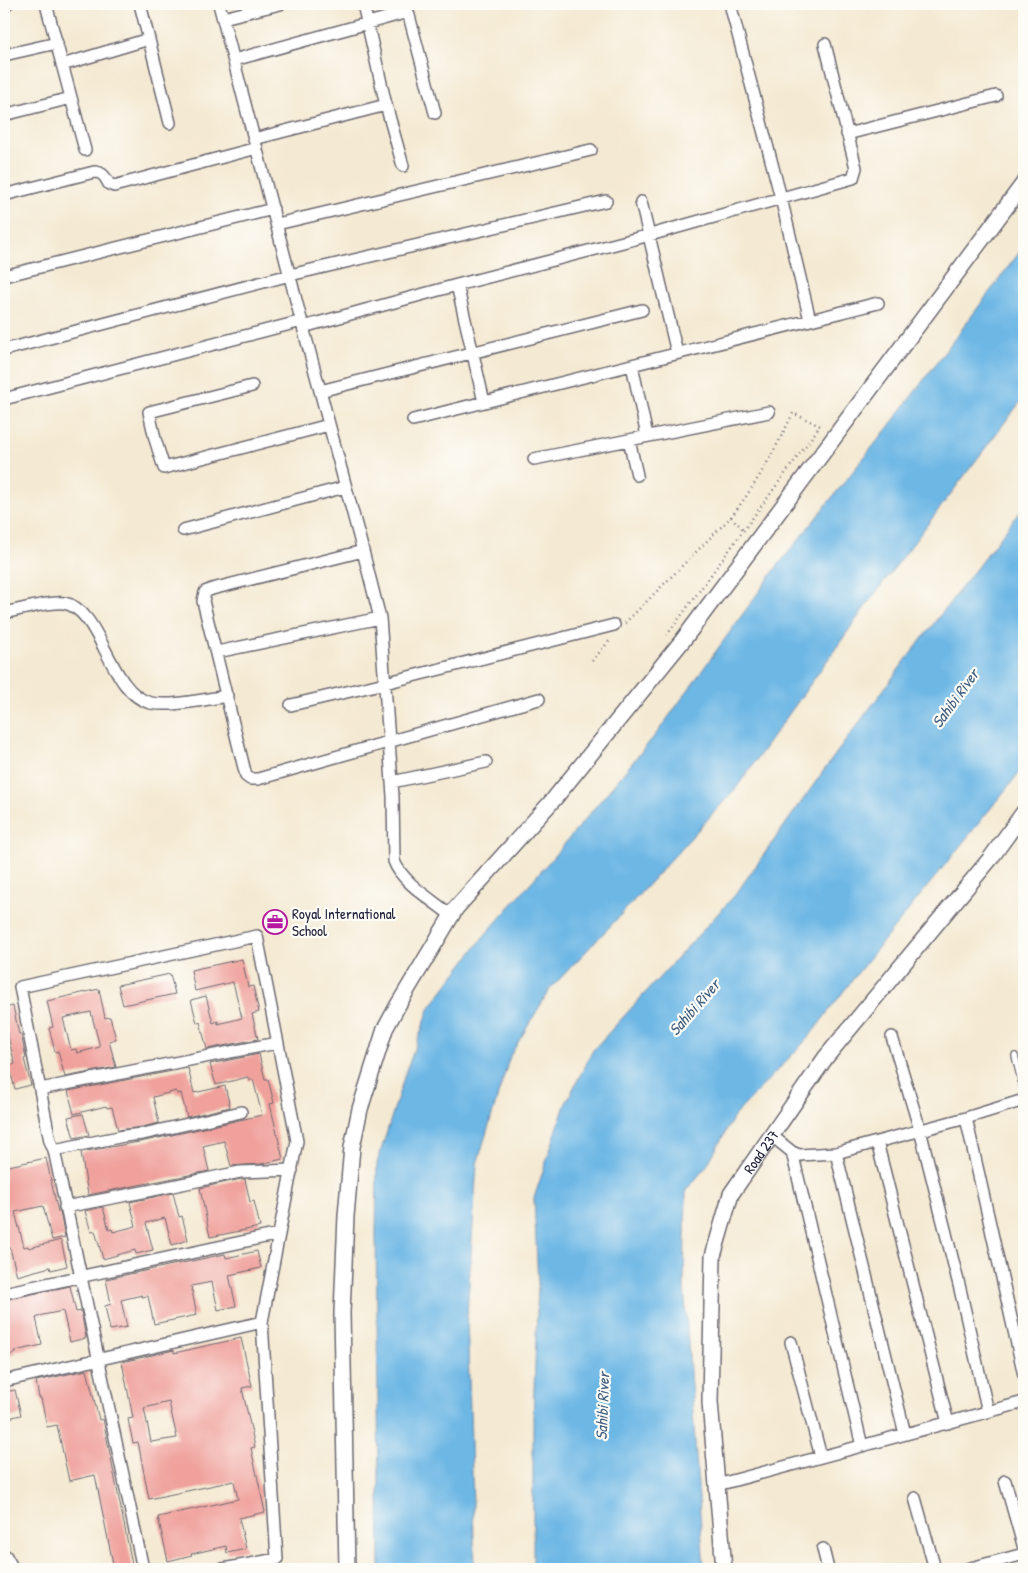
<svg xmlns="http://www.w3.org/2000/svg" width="1028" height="1573" font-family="'Patrick Hand',sans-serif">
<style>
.water{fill:#6db7e5;stroke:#486c90}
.building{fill:#f0a19c;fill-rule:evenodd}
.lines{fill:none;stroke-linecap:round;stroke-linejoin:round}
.lane-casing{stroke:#6c6870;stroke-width:8}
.street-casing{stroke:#6c6870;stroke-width:14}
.secondary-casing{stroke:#6c6870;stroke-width:18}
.path{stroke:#6c6870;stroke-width:2.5;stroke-dasharray:1 4;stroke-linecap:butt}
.lane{stroke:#fff;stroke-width:5.5}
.street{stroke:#fff;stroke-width:11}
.secondary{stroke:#fff;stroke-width:15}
.labels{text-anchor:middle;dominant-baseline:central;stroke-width:4.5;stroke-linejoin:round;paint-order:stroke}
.poi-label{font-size:15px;fill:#22223b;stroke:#fdfcf7;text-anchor:start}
.street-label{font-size:15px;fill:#22223b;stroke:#fdfcf7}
.water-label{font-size:16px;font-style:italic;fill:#405e7f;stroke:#fdfcf7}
</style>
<rect width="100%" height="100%" fill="#fdfcf7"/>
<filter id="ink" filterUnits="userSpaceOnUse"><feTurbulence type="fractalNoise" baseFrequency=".02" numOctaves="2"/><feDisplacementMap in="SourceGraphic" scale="10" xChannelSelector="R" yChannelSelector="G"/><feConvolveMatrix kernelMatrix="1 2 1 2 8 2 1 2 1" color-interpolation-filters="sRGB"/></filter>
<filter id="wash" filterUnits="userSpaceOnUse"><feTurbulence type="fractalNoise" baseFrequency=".0096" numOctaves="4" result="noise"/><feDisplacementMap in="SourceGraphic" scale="20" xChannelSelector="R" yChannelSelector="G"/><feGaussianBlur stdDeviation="1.12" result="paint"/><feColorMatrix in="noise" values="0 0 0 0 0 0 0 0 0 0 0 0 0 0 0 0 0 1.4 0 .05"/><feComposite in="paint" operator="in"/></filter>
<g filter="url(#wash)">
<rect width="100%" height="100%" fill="#f4e9d2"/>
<path class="water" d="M 1024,246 L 1024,397 L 868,603 L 737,787 L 615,921 L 550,989 L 510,1056 L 477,1164 L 467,1315 L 475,1569 L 380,1569 L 376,1234 L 377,1163 L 405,1074 L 430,1007 L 485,935 L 561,848 L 657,733 L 776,568 L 890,425 Z
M 1024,506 L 1024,767 L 856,975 L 809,1037 L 735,1115 L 706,1167 L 686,1190 L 684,1285 L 704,1569 L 533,1569 L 533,1418 L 538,1284 L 534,1198 L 565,1105 L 593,1050 L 735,895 L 832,759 L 905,661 Z"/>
<g id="blocks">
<path class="building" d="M 242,959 L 248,987 L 253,986 L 259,1012 L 252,1014 L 258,1039 L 207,1049 L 200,1022 L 197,1023 L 191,1000 L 206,996 L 213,1023 L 218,1021 L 218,1024 L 242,1018 L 233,982 L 195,991 L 191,970 Z
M 170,974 L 175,994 L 123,1005 L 118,985 Z
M 99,989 L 105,1018 L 110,1017 L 116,1039 L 109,1041 L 116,1067 L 65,1077 L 58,1051 L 55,1052 L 49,1028 L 53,1027 L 47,1001 ZM 91,1012 L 100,1047 L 77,1053 L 76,1049 L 71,1050 L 63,1018 Z
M 13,1006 L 19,1034 L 21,1034 L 26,1058 L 24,1059 L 31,1085 L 15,1089 L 9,1066 L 15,1064 L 6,1029 L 4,1029 L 4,1008 Z
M 259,1054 L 265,1079 L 268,1079 L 274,1103 L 270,1104 L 283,1159 L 261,1164 L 231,1166 L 224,1141 L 203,1146 L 209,1171 L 88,1195 L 81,1152 L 145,1141 L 262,1115 L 253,1079 L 249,1081 L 248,1077 L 216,1085 L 210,1064 Z
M 188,1068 L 194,1093 L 225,1086 L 230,1107 L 187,1117 L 181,1093 L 177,1094 L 176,1091 L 153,1097 L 159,1123 L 142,1127 L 118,1130 L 112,1107 L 107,1108 L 106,1106 L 74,1114 L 68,1091 Z
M 83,1114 L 89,1135 L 74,1138 L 68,1117 Z
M 46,1158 L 58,1212 L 60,1212 L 65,1237 L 52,1240 L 43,1206 L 15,1212 L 24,1247 L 28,1246 L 29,1248 L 61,1240 L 67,1266 L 51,1270 L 50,1267 L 17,1276 L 10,1248 L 6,1249 L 4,1239 L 4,1167 Z
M 241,1179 L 245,1179 L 250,1202 L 254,1201 L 260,1227 L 210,1237 L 200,1188 Z
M 173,1193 L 179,1217 L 182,1216 L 188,1240 L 172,1245 L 165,1218 L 146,1223 L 153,1250 L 136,1254 L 135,1250 L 103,1259 L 95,1231 L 91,1232 L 85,1211 L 103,1207 L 109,1230 L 112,1229 L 113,1232 L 136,1226 L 130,1202 Z
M 257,1251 L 261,1268 L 229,1275 L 236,1306 L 218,1310 L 212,1282 L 191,1286 L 197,1315 L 154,1324 L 148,1296 L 142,1297 L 142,1295 L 121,1300 L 127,1327 L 110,1330 L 105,1306 L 111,1304 L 106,1279 L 225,1254 L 226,1258 Z
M 70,1286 L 76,1312 L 81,1311 L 86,1338 L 70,1342 L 63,1311 L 43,1315 L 36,1318 L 42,1345 L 15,1351 L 16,1353 L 4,1356 L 4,1300 Z
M 241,1338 L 252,1386 L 242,1388 L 255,1447 L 251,1448 L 265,1512 L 239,1518 L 246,1549 L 227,1553 L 226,1546 L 191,1554 L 192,1555 L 168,1561 L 158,1517 L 238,1499 L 234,1481 L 149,1499 L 138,1442 L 133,1443 L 128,1419 L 133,1418 L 122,1362 L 174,1350 L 174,1353 ZM 169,1402 L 177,1438 L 151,1442 L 144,1408 Z
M 87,1370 L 99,1420 L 103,1419 L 133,1569 L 114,1569 L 95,1475 L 69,1481 L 57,1425 L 47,1427 L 41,1398 L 39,1398 L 36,1381 Z
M 15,1390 L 21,1415 L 4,1419 L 4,1392 Z"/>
</g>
</g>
<g filter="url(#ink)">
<use href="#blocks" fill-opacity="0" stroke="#6c6870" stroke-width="1"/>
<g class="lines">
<defs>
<path id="lane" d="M 1015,1056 L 1024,1093"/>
<path id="street" d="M 46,4 L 85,150
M 140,4 L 170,123
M 219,4 L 303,327 L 363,551 L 380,618 L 393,796 L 394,861 C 402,883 434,901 452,916
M 363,4 L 386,105 L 403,166
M 730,4 L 781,198 L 810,320
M 4,5 L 7,4
M 223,18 L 280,4
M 4,55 L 57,43
M 234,60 L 408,12 L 435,113
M 62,65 L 149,39
M 4,115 L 71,98
M 847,134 L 996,96
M 254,139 L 386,105
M 4,195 L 94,172 C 103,172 105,177 109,184 L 114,186 L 257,148
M 641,202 L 677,353
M 277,224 L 591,150
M 4,276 L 273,209
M 457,285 L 484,402
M 303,327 L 457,285 L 650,235 L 853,178 L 856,168 L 825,44
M 4,350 L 290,275 L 606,201
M 632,365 L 647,436
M 252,386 L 149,412 L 155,439 L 164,468 L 329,425
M 320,391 L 642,310
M 4,399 L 302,321
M 413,420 L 878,303
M 629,440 L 637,475
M 534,459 L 769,412
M 183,530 L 345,487
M 363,551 L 212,589 L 205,592 L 203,601 L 246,776 L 250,779 L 258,779 L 539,699
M 4,613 C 19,610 50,601 64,603 C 102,609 109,694 151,703 C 171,707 206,699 227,696
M 217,652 L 380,618
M 291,705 L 385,683 L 614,625
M 392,782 L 486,762
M 892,1037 L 920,1130 L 960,1289 L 988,1412
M 40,1089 L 277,1043
M 966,1118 L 1024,1375
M 771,1135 L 792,1152 L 799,1155 L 836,1153 L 966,1118 L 1024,1100
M 877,1142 L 948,1423
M 54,1150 L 124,1136 L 143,1134 L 241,1112
M 792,1152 L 862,1446
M 836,1153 L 905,1434
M 65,1207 L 148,1191 L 240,1172 L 292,1170
M 4,1293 L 279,1234
M 791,1342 L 821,1457
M 4,1381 L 262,1322
M 1005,1481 L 1024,1548
M 717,1485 L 1024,1402
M 915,1498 L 935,1569
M 823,1549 L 828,1569
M 143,1569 L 54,1150 L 50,1141 L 20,987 L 257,936 L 297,1141 L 262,1322 L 277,1559 L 223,1569
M 967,1569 L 1024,1554"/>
<g id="secondary">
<path d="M 4,1557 L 11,1569"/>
<path d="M 347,1569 L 342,1313 L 346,1216 L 352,1147 L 360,1109 L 385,1029 L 398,1005 L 456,908 L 554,799 L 683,640 L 1024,183"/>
<path id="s1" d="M 724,1569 L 710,1402 L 713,1256 L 731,1194 L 826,1057 L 990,859 L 1024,812"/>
</g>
</defs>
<use href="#lane" class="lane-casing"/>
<use href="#street" class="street-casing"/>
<use href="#secondary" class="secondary-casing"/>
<path class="path" d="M 731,517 L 745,531
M 625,623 L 731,517 C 756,485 775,450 793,413 L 820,426 L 667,635
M 592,661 L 611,639"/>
<use href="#lane" class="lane"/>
<use href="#street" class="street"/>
<use href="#secondary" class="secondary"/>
</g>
</g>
<defs>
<symbol id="office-ring" viewBox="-11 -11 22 22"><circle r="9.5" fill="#fdfcf7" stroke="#b5179e" stroke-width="1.5"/><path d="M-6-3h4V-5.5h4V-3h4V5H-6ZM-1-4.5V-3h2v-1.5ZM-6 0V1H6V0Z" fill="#b5179e"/></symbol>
</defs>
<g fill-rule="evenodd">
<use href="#office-ring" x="261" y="908" width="28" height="28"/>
</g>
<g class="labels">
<g class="poi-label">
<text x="292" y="913">Royal International<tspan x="292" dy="17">School</tspan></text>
</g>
<g class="street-label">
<text stroke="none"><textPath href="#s1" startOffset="430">Road 237</textPath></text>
</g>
<g class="water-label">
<text transform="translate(955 698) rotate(-54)">Sahibi River</text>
<text transform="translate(694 1007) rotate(-49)">Sahibi River</text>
<text transform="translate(602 1406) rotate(-88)">Sahibi River</text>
</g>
</g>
<rect width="1028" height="1573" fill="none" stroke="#fdfcf7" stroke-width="20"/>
</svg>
